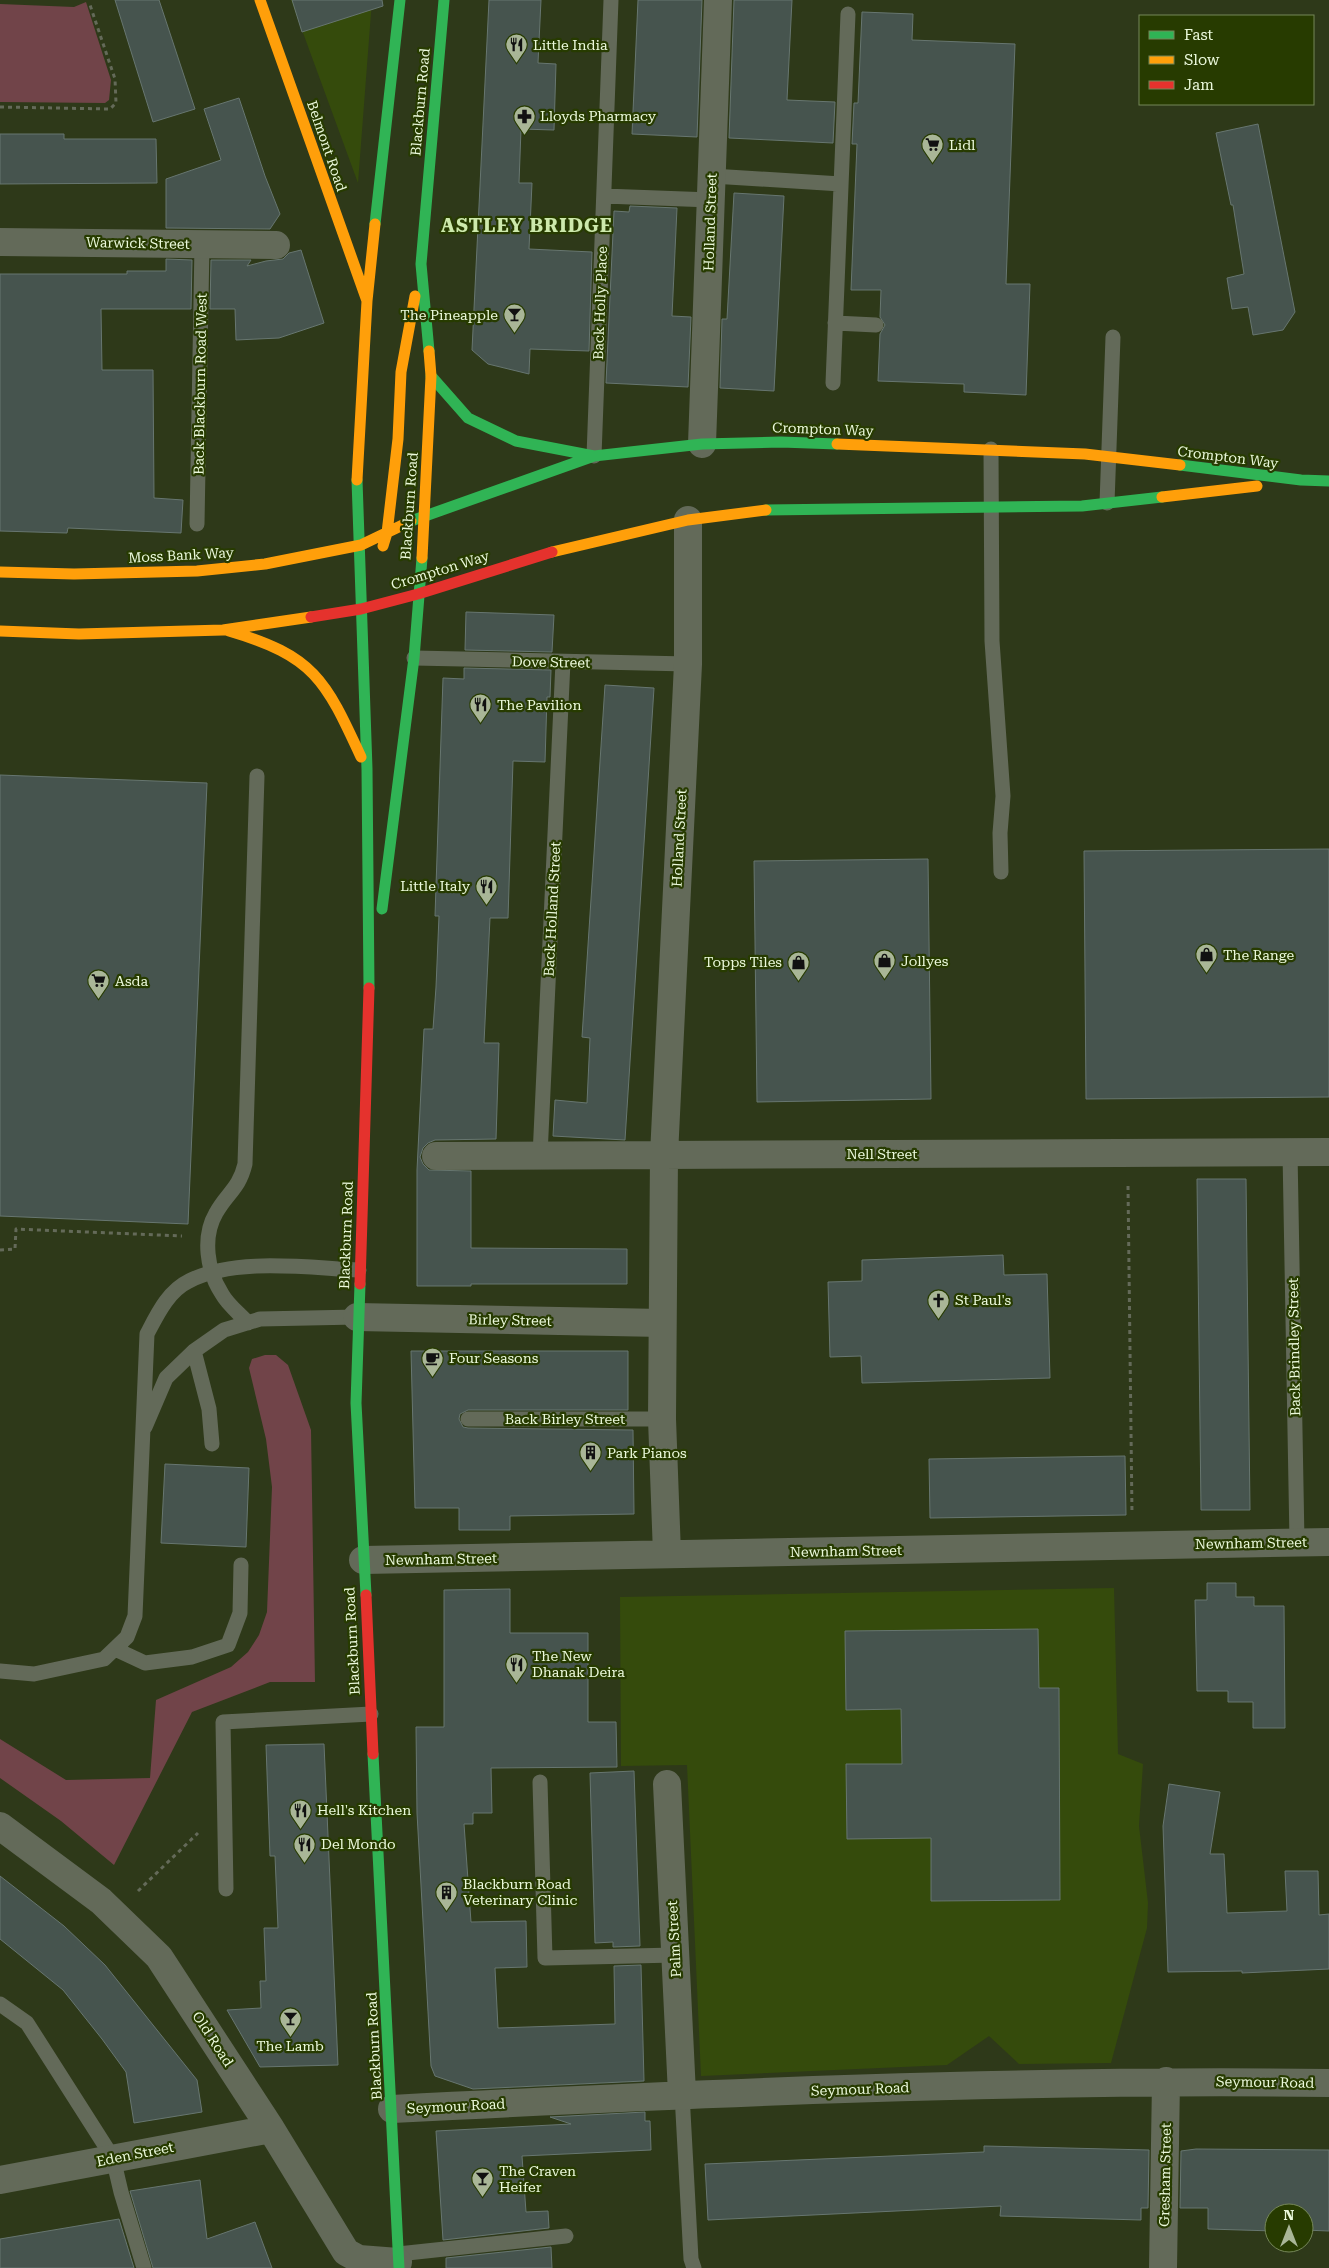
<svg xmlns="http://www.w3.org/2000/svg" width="1329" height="2268" font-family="'Roboto Serif',serif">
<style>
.built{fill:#354b0c}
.green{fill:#714449}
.building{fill:#46544e;stroke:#677670}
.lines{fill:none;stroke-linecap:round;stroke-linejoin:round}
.path{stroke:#646a59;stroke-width:3;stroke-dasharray:4 4;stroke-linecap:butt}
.lane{stroke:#636a59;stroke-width:15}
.street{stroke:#636a59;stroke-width:28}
.fast{stroke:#30b455;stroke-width:11}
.slow{stroke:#ff9f0a;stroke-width:11}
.jam{stroke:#e5322d;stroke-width:11}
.labels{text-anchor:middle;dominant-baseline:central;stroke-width:4.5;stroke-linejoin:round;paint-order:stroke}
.poi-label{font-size:14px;fill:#ebf9db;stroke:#273b00;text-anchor:start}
.street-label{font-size:14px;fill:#ebf9db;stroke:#273b00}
.district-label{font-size:19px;font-weight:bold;letter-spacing:1px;fill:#cde9ac;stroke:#273b00}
</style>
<rect width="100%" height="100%" fill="#2e3919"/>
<path class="built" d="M 291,0 L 372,0 L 358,183 Z
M 1114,1588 L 1118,1754 L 1143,1764 L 1139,1826 L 1148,1903 L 1147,1928 L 1111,2063 L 1019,2064 L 989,2036 L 947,2065 L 701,2076 L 687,1765 L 621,1766 L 620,1597 Z"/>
<path class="green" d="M 86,2 L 111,80 L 109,100 L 105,103 L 0,102 L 0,4 L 74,7 Z
M 265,1355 L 276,1355 L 288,1365 L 311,1430 L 315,1682 L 270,1682 L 192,1712 L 114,1865 L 61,1821 L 0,1778 L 0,1739 L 66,1780 L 150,1778 L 156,1700 L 231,1667 L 248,1652 L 259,1635 L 267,1612 L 272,1487 L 266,1439 L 249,1368 L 252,1359 Z"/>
<path class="building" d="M 115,0 L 159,0 L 195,109 L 153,122 Z
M 292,0 L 382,0 L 383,6 L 302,32 Z
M 489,0 L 541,0 L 538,63 L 556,64 L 554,130 L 521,129 L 519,183 L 532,183 L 529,249 L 592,252 L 589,351 L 530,349 L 529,374 L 488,364 L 472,350 Z
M 638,0 L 702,0 L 697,137 L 632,134 Z
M 734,0 L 792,0 L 787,100 L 835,102 L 833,143 L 729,138 Z
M 862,12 L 913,14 L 912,40 L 1015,44 L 1006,284 L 1030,284 L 1026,395 L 964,392 L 964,384 L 878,381 L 880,334 L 885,325 L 880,317 L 881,290 L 851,290 L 857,144 L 852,144 L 854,103 L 858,103 Z
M 239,98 L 265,176 L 280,214 L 270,229 L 166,228 L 166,179 L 221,160 L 204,109 Z
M 1258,124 L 1295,312 L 1283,330 L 1253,335 L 1248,307 L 1232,309 L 1227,278 L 1244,274 L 1233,205 L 1231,205 L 1216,133 Z
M 0,134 L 64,134 L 64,139 L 156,139 L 157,183 L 0,184 Z
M 734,193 L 784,196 L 774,391 L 720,388 L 722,319 L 727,319 Z
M 630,206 L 677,208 L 672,316 L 691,317 L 688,387 L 606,383 L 614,211 L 629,212 Z
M 301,250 L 324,323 L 279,338 L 236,340 L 235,309 L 210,309 L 211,260 L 251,260 L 247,266 L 266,261 L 283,259 L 289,253 Z
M 166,259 L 192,260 L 191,309 L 101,309 L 102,370 L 153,370 L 154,498 L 183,500 L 181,533 L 68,528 L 67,533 L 0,531 L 0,274 L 127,274 L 127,271 L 166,271 Z
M 466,612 L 554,615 L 552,652 L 465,650 Z
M 464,668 L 551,670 L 550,697 L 547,697 L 545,762 L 513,761 L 508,918 L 490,918 L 484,1043 L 499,1043 L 496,1139 L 435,1140 L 428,1143 L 423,1148 L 420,1157 L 423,1164 L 429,1170 L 471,1171 L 471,1248 L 627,1249 L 627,1284 L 471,1284 L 471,1286 L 417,1286 L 417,1170 L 424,1029 L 433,1029 L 436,987 L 439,916 L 435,916 L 443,678 L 464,679 Z
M 605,685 L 654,688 L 625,1140 L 553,1136 L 555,1100 L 587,1103 L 590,1038 L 582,1037 Z
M 0,775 L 207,783 L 188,1224 L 0,1216 Z
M 1329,849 L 1329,1097 L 1086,1099 L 1084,851 Z
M 928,859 L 931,1099 L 757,1102 L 754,861 Z
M 1197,1179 L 1246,1179 L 1250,1510 L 1201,1510 Z
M 1003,1255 L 1004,1275 L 1047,1274 L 1050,1378 L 862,1383 L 861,1356 L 830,1357 L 828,1282 L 862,1281 L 862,1260 Z
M 411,1351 L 628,1351 L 628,1410 L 468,1410 L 460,1414 L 459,1419 L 463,1427 L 468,1428 L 633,1430 L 634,1514 L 510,1516 L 510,1530 L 459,1530 L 459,1508 L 415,1508 Z
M 1125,1456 L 1126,1515 L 930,1518 L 929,1459 Z
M 165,1464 L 249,1468 L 246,1547 L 161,1543 Z
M 1207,1583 L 1236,1583 L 1236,1597 L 1254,1597 L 1254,1606 L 1284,1606 L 1285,1728 L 1253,1728 L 1253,1702 L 1228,1702 L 1228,1691 L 1197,1691 L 1195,1600 L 1207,1600 Z
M 510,1589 L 510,1633 L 588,1633 L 588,1722 L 616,1722 L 617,1767 L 491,1768 L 492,1813 L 473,1813 L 473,1824 L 464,1824 L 471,1922 L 526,1921 L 527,1967 L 495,1968 L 498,2028 L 615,2024 L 614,1966 L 641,1965 L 644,2081 L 473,2089 L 435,2076 L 431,2066 L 417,1813 L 416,1727 L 444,1727 L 444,1590 Z
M 1038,1629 L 1039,1688 L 1059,1688 L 1060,1900 L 931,1901 L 931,1838 L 847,1839 L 846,1764 L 902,1764 L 901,1709 L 846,1710 L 845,1631 Z
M 324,1744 L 338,2065 L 260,2067 L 227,2010 L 261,2008 L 260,1981 L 266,1981 L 264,1928 L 278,1928 L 275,1856 L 270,1856 L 266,1745 Z
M 634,1771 L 640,1946 L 613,1947 L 613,1942 L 595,1943 L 590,1773 Z
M 1169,1784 L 1220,1792 L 1210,1854 L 1224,1854 L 1227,1913 L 1287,1911 L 1285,1871 L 1318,1871 L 1319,1915 L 1329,1914 L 1329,1969 L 1242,1973 L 1242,1971 L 1168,1972 L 1163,1826 Z
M 0,1876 L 64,1926 L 105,1965 L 197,2080 L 202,2112 L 134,2123 L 126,2072 L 102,2039 L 63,1990 L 0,1939 Z
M 645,2112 L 645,2121 L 650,2121 L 651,2150 L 522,2156 L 526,2212 L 548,2211 L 549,2228 L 443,2240 L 436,2131 L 571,2124 L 550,2117 Z
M 984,2146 L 1149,2150 L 1148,2208 L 1141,2208 L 1141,2220 L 1000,2216 L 1001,2206 L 708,2220 L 705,2164 L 984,2152 Z
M 1196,2149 L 1329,2150 L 1329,2231 L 1304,2230 L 1304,2213 L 1274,2213 L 1274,2231 L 1208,2229 L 1208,2208 L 1180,2208 L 1181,2151 Z
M 200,2180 L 207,2239 L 255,2222 L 272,2268 L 153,2268 L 130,2191 Z
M 119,2219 L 134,2268 L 0,2268 L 0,2239 Z
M 551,2247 L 552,2268 L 446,2268 L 446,2258 Z"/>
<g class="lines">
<path class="path" d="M 0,107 L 110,109 L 116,103 L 115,79 L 89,2
M 1128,1186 L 1132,1514
M 0,1250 L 15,1249 L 16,1229 L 182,1236
M 138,1891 L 198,1833"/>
<path class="lane" d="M 712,176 L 841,184
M 604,196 L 711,200
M 835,323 L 876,325
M 833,383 L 848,14
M 991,449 L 992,641 L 1003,796 L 1000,833 L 1001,872
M 594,456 L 611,0
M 1107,503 L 1113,337
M 197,524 L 202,244
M 414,658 L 688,664
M 1290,1152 L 1297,1542
M 540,1156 L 563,662
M 248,1323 C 240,1314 228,1305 222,1294 C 207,1271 202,1237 216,1213 C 227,1193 239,1189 245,1164 L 257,776
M 194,1351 L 209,1409 L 212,1444
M 468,1419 L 662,1419
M 145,1427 L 166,1378 L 194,1351 L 224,1330 L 260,1319 L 357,1317
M 115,1649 L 145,1663 L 192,1657 L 228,1645 L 240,1613 L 241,1565
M 0,1671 L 34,1674 L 104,1659 L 127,1637 L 135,1616 L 147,1334 C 157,1315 168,1291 189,1281 C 236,1257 308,1268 359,1270
M 540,1782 L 545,1958 L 675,1955
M 226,1889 L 223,1722 L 371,1714
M 0,2004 L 27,2023 L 113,2158 L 121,2192 L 144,2268
M 682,2094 L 691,2259 L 694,2268
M 398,2254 L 566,2236"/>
<path class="street" d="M 0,242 L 276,245
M 702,444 L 718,0
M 436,1156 L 1329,1152
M 357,1317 L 662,1323
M 667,1554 L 662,1419 L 664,1155 L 688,664 L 688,520
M 363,1560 L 1329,1542
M 667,1784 L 682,2094
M 0,1826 L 101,1901 L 159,1957 L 271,2129 L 346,2252 L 359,2259 L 398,2262
M 392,2109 C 704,2093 1017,2079 1329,2083
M 0,2180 L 271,2129
M 1163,2268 L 1166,2081"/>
<path class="fast" d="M 375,224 L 400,0
M 429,351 L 421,264 L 444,0
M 431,376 L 468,418 L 516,441 L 594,456
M 1180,465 L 1301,480 L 1329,481
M 357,480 L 367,769 L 369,988
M 766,510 L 1082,506 L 1162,497
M 411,521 L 594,456 L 702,444 L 781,442 L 837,444
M 382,909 L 414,658 L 422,558
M 360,1284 L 356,1403 L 366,1595
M 373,1754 L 399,2268"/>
<path class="slow" d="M 260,0 L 367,301
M 837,444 L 1085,454 L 1180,465
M 357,480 L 367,301 L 375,224
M 1162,497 L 1257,486
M 383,546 L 387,533 L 398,439 L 401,372 L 415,296
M 552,552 L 688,520 L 766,510
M 422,558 L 431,376 L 429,351
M 0,572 L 74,574 L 197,571 L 265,564 L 361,545 L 411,521
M 0,631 L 79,634 L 223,630 L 311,617
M 229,631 C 314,656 325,679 361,757"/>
<path class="jam" d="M 311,617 L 361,609 L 418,594 L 552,552
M 360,1284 L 369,988
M 366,1595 L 373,1754"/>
</g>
<defs>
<symbol id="restaurant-pin" viewBox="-11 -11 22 30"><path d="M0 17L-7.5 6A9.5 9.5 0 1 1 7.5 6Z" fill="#a9b697" stroke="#273b00"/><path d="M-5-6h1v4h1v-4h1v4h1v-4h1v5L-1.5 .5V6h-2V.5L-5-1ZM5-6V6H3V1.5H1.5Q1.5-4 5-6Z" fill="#111"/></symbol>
<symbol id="pharmacy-pin" viewBox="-11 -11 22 30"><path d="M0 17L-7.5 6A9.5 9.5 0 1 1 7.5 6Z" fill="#a9b697" stroke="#273b00"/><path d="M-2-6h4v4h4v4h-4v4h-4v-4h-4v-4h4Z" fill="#111"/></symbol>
<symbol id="supermarket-pin" viewBox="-11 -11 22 30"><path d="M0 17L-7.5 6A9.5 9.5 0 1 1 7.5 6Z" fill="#a9b697" stroke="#273b00"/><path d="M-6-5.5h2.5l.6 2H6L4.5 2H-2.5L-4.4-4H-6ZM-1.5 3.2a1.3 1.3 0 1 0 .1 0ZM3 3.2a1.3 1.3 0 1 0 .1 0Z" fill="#111"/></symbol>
<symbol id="bar-pin" viewBox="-11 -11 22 30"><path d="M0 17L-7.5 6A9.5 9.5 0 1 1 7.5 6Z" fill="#a9b697" stroke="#273b00"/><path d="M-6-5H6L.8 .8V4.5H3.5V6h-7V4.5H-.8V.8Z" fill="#111"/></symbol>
<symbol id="shop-pin" viewBox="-11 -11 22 30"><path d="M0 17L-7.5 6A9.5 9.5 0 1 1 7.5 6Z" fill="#a9b697" stroke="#273b00"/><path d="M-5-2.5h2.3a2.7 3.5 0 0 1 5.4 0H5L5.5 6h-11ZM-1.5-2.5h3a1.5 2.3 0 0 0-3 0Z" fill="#111"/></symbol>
<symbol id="church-pin" viewBox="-11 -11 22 30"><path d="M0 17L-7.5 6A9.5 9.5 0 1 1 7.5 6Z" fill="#a9b697" stroke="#273b00"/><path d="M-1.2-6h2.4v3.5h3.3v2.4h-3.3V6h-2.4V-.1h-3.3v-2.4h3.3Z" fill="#111"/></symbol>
<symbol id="cafe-pin" viewBox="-11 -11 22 30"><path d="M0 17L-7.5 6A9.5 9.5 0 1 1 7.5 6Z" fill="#a9b697" stroke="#273b00"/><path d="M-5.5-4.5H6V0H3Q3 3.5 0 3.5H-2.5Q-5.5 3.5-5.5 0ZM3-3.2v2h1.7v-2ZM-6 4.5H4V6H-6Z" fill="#111"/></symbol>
<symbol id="building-pin" viewBox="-11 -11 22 30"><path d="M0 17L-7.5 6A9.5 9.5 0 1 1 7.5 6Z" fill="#a9b697" stroke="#273b00"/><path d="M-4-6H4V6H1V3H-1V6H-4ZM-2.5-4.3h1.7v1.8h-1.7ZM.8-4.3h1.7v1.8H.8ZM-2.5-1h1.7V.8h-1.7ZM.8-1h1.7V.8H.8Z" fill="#111"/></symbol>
</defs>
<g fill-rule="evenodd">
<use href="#restaurant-pin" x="504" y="32" width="25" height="34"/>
<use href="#pharmacy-pin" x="512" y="104" width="25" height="34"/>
<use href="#supermarket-pin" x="920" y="132" width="25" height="34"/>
<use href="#bar-pin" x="502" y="302" width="25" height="34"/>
<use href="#restaurant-pin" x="468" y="692" width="25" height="34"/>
<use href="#restaurant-pin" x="474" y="874" width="25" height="34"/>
<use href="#shop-pin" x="1194" y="942" width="25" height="34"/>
<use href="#shop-pin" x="872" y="948" width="25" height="34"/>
<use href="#shop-pin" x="786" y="950" width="25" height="34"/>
<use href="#supermarket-pin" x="86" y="968" width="25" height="34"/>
<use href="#church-pin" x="926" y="1288" width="25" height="34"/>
<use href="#cafe-pin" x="420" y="1346" width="25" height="34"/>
<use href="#building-pin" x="578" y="1440" width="25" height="34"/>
<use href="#restaurant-pin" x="504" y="1652" width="25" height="34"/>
<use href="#restaurant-pin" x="288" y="1798" width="25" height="34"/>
<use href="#restaurant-pin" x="292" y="1832" width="25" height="34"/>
<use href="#building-pin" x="434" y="1880" width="25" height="34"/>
<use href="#bar-pin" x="278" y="2006" width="25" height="34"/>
<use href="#bar-pin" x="470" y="2166" width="25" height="34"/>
</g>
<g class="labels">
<g class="poi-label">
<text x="533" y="45">Little India</text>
<text x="540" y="116">Lloyds Pharmacy</text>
<text x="949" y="145">Lidl</text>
<text x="498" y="315" text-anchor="end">The Pineapple</text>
<text x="497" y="705">The Pavilion</text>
<text x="470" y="886" text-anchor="end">Little Italy</text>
<text x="1223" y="955">The Range</text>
<text x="901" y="961">Jollyes</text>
<text x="782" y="962" text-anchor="end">Topps Tiles</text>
<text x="115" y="981">Asda</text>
<text x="955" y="1300">St Paul's</text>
<text x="449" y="1358">Four Seasons</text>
<text x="607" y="1453">Park Pianos</text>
<text x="532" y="1656">The New<tspan x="532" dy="16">Dhanak Deira</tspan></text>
<text x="317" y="1810">Hell's Kitchen</text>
<text x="321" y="1844">Del Mondo</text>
<text x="463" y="1884">Blackburn Road<tspan x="463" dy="16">Veterinary Clinic</tspan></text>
<text x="290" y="2046" text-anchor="middle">The Lamb</text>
<text x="499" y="2171">The Craven<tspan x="499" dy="16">Heifer</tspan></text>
</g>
<g class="street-label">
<text transform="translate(420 102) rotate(-85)">Blackburn Road</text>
<text transform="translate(327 146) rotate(71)">Belmont Road</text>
<text transform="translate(710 222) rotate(-88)">Holland Street</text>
<text transform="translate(138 243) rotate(1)">Warwick Street</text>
<text transform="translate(600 303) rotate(-88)">Back Holly Place</text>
<text transform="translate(200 384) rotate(-89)">Back Blackburn Road West</text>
<text transform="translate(823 429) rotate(2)">Crompton Way</text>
<text transform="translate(1228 457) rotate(7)">Crompton Way</text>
<text transform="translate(409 506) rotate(-86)">Blackburn Road</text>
<text transform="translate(181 555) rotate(-3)">Moss Bank Way</text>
<text transform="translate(440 570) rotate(-17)">Crompton Way</text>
<text transform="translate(551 662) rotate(1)">Dove Street</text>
<text transform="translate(679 838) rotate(-87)">Holland Street</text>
<text transform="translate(552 909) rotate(-87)">Back Holland Street</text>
<text x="882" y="1154">Nell Street</text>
<text transform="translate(346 1235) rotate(-88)">Blackburn Road</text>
<text transform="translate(510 1320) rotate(1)">Birley Street</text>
<text transform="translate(1294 1347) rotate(-91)">Back Brindley Street</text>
<text x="565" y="1419">Back Birley Street</text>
<text transform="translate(1251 1543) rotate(-1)">Newnham Street</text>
<text transform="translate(846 1551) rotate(-1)">Newnham Street</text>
<text transform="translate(441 1559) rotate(-1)">Newnham Street</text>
<text transform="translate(352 1641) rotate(-93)">Blackburn Road</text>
<text transform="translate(674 1939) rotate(-93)">Palm Street</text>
<text transform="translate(213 2039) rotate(57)">Old Road</text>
<text transform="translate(374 2046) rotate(-93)">Blackburn Road</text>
<text transform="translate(1265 2082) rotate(1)">Seymour Road</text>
<text transform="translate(860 2089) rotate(-2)">Seymour Road</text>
<text transform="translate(456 2106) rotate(-3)">Seymour Road</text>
<text transform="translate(135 2154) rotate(-11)">Eden Street</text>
<text transform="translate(1165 2175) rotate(-89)">Gresham Street</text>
</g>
<g class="district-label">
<text x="527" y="225">ASTLEY BRIDGE</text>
</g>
</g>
<rect x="1139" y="15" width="175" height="90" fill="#273b00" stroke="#758758"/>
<rect x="1149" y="31" width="25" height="8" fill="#30b455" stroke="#758758"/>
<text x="1184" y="40" font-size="15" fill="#ebf9db">Fast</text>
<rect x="1149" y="56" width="25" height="8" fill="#ff9f0a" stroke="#758758"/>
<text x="1184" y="65" font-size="15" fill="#ebf9db">Slow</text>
<rect x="1149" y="81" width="25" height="8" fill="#e5322d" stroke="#758758"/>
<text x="1184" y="90" font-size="15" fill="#ebf9db">Jam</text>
<g transform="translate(1289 2228)"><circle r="24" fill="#273b00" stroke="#758758"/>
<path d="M0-4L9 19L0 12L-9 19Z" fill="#a9b697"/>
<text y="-8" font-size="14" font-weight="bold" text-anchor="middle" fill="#ebf9db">N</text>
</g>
</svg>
